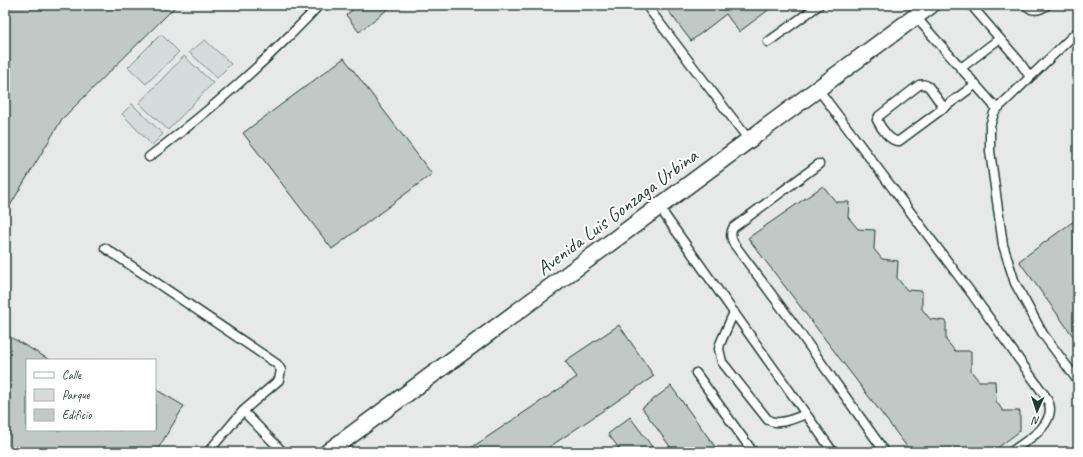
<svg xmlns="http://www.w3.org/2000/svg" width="1083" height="457" font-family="Caveat,sans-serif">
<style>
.built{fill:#e6e9e8;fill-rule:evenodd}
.green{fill:#d6dcdb;stroke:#7a8c88}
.building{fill:#c0c9c6;stroke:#1f3d34}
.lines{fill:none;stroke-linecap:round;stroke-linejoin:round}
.service-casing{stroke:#1f3d34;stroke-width:11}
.minor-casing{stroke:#1f3d34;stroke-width:19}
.service{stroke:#fff;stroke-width:8}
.minor{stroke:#fff;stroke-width:16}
.labels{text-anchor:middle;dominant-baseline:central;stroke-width:4;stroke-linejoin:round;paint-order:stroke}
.street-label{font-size:20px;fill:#1f3d34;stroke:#fff}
</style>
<rect width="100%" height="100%" fill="#f6f7f7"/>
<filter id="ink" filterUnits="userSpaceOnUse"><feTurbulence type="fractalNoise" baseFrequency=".025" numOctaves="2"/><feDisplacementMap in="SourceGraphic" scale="8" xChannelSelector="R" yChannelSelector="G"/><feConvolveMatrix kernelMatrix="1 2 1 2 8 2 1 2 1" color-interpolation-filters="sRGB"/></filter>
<g filter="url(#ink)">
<path class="built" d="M 5,5 L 1078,5 L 1078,452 L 5,452 ZM 27,360 L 155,360 L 155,430 L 27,430 Z"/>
<path class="green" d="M 161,34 L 179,52 L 146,84 L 128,67 Z
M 205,40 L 231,64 L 217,78 L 189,52 Z
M 184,56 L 213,83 L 168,130 L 139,103 Z
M 132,104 L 163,134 L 152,145 L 122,114 Z"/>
<path class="building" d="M 13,5 L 177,5 L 62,119 L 5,214 L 5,14 Z
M 359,5 L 393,5 L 359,32 L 346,15 Z
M 664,5 L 775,5 L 739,32 L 726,14 L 691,41 Z
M 344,58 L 432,174 L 332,249 L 243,133 Z
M 823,186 L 836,202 L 849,202 L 848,217 L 858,229 L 875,230 L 874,249 L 882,259 L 898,261 L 897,278 L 907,290 L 922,291 L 922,309 L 930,319 L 946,321 L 946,340 L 955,351 L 971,351 L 971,371 L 979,381 L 995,381 L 996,401 L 1003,411 L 1020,411 L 1020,431 L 992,452 L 911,452 L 748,238 Z
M 1078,218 L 1078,343 L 1019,261 Z
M 619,325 L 654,376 L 542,452 L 465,452 L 577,377 L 565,361 Z
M 7,335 L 50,360 L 27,360 L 27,430 L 155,430 L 155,389 L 184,406 L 156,452 L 5,452 L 5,339 Z
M 671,386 L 719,452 L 674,452 L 642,408 Z
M 630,417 L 656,452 L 622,452 L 608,434 Z"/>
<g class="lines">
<defs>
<path id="service" d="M 646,5 L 749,140
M 971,5 L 1019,61 L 1030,77
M 1026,5 C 1033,13 1040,10 1047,5
M 915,16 L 997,109
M 1078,31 L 997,109 L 994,113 L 990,126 L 990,151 L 1003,245 L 1015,283 L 1043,334 L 1078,381
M 768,42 L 819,5
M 961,68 L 999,39
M 818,89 L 969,290 L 1046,397 C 1048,401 1050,405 1050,409 C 1050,429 1025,441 1011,452
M 944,108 L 929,87 C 925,84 923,84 919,85 L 879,116 L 877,120 C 881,128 890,142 899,141 L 976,84
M 149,157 C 196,121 241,84 283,42 C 295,30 308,18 319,5
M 819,164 L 733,228 C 730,234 731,238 734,244 L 790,319 L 885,452
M 659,207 L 833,452
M 105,248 L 277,364 L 281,370 L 279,380 L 243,411 L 283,452
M 734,312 L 720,344 L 719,349 L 722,362 L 768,420 C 779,426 795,418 806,414
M 696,373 L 753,452
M 208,452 L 243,411"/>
<path id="minor" d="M 328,452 L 931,5"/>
</defs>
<use href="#service" class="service-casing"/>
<use href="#minor" class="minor-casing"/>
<use href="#service" class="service"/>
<use href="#minor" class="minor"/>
</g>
</g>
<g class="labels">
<g class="street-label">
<text transform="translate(617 212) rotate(-37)">Avenida Luis Gonzaga Urbina</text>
</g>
</g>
<rect width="1083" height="457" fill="none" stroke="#fff" stroke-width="20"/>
<rect x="10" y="10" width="1063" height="437" fill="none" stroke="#1f3d34" stroke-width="1.5" filter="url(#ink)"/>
<rect x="26" y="359" width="130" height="72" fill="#ffffff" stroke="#a5b1ae"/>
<rect x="34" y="372" width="20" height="6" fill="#ffffff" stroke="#a5b1ae"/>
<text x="62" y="379" font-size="12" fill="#1f3d34">Calle</text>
<rect x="34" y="389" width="20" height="12" fill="#d6dcdb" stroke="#a5b1ae"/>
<text x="62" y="399" font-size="12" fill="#1f3d34">Parque</text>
<rect x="34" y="409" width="20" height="12" fill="#c0c9c6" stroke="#a5b1ae"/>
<text x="62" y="419" font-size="12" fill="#1f3d34">Edificio</text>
<g transform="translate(1037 411) rotate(183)" stroke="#ffffff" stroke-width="3" paint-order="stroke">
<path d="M0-3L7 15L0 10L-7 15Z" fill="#1f3d34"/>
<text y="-6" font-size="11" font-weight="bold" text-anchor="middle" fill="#1f3d34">N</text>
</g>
</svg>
